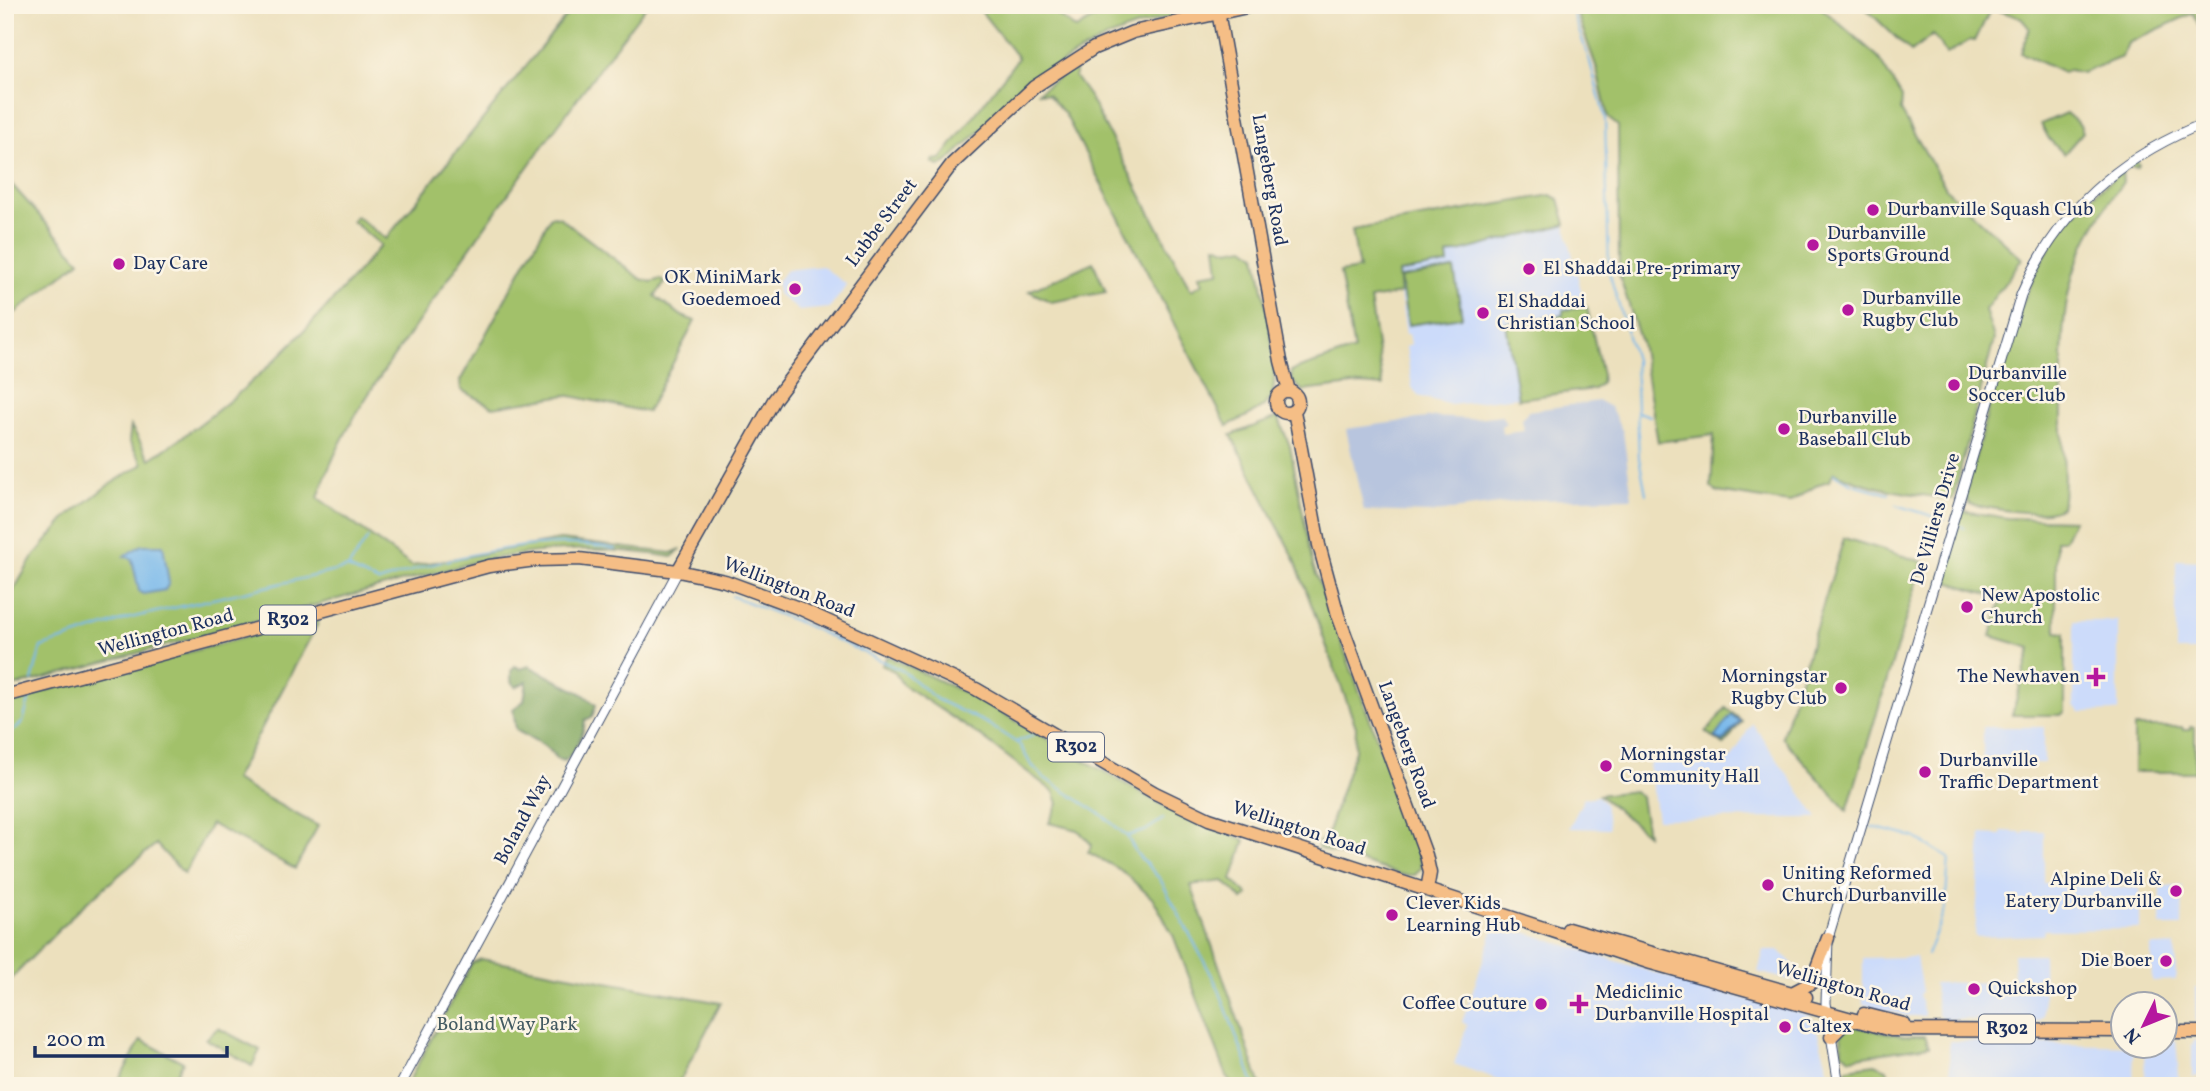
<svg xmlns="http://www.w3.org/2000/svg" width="2210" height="1091" font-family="Vollkorn,serif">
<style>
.built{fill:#ccdbfa}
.industrial{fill:#b8c5de}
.green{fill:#a2c16a;stroke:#5e7864;stroke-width:2}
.forest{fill:#81a75e;stroke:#4e6b5e;stroke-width:2}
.water{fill:#77b8eb;stroke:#4974a4;stroke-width:2}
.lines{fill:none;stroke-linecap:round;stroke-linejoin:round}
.stream{stroke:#77b8eb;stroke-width:2}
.minor-casing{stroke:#3a4a6c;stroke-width:11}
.major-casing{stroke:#3a4a6c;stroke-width:15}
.minor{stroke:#fff;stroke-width:9}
.major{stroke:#f5be86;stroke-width:12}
.poi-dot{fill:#b5179e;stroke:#fcf5e5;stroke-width:2.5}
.labels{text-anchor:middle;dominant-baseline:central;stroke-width:5;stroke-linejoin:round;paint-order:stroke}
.shield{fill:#fcf5e5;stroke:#5e6a86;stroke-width:2}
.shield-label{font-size:18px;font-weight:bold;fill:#1b2f5e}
.street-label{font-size:19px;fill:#1b2f5e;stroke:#fcf5e5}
.poi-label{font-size:19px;fill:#1b2f5e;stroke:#fcf5e5;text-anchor:start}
.park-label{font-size:19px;fill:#445b62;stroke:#fcf5e5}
</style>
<rect width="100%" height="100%" fill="#fcf5e5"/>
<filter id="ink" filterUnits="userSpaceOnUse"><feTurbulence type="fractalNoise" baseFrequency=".0143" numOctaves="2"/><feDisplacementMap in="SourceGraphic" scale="14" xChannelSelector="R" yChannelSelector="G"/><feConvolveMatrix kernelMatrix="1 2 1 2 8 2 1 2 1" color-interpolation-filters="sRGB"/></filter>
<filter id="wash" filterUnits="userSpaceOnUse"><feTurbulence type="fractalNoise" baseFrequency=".00686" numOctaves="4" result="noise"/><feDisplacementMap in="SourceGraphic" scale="28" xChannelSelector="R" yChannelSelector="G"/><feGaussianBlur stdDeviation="1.57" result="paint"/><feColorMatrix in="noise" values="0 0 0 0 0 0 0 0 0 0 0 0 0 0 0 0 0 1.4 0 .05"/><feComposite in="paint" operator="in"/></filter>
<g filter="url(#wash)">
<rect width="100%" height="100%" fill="#ece0bd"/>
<path class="built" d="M 1565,224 L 1585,307 L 1563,310 L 1572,372 L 1518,379 L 1518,397 L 1451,405 L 1418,396 L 1412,387 L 1406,347 L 1411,344 L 1409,334 L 1406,334 L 1397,273 L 1447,264 L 1447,255 Z
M 822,266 L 847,285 L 830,308 L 799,311 L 778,294 L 777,282 L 786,270 Z
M 2176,560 L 2205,561 L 2205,651 L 2176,651 Z
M 2074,621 L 2118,621 L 2118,711 L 2080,712 L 2074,706 Z
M 1752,723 L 1818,818 L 1657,819 L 1649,765 L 1653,760 L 1732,758 Z
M 1983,727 L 2044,727 L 2044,763 L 1983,763 Z
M 1598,796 L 1605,804 L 1609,829 L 1569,828 L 1584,798 Z
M 2002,831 L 2020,832 L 2022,835 L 2025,831 L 2044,831 L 2044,883 L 2119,884 L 2119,888 L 2140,888 L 2140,929 L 2044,930 L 2043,935 L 1975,937 L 1981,834 L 2001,835 Z
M 2183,886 L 2182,926 L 2160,926 L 2161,887 Z
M 1496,923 L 1696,986 L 1809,1015 L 1814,1020 L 1831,1079 L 1827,1079 L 1829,1086 L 1597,1086 L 1588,1083 L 1586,1086 L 1517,1086 L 1454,1064 L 1467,1025 L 1462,1022 Z
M 2151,946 L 2175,946 L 2176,980 L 2152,981 Z
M 1764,950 L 1779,950 L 1805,976 L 1800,983 L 1758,972 Z
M 2013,954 L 2043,954 L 2044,1016 L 2039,1021 L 1944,1019 L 1938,1015 L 1934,983 L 2014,982 Z
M 1916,957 L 1922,991 L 1919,995 L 1925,1016 L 1906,1016 L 1863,1004 L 1863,958 Z
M 2195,988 L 2205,988 L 2205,1023 L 2196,1023 Z
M 2176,1040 L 2180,1086 L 2145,1086 L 2144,1046 L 2164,1046 L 2165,1041 Z
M 2195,1040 L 2205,1041 L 2205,1075 L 2192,1077 L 2192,1045 Z
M 1949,1041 L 2134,1046 L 2133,1086 L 1950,1086 Z"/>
<path class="industrial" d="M 1599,401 L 1610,407 L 1623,432 L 1632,498 L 1529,500 L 1429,513 L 1364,511 L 1346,429 L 1433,417 L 1469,419 L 1501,415 L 1506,423 L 1501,426 L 1502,434 L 1524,431 L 1522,419 L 1528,411 Z"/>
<path class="green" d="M 575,5 L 647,5 C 574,101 504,199 435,298 C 391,361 341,424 318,498 L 412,566 L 560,540 L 671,553 L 681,549 L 672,557 C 600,546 550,547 478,561 L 5,689 L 5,605 L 33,557 L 66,518 L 107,486 L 143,464 L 129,441 L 131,426 L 150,459 C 246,397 308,331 381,245 L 352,221 L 356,216 L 386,239 Z
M 976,5 L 1045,5 L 1076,29 L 1093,19 L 1145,5 L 1207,5 L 1201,10 C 1079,32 1031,82 946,163 L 939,166 L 932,163 L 933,160 L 941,159 L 1018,58 Z
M 1574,5 L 1818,5 L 1877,56 L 1902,97 L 1901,111 L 1947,190 L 2022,259 L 1985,310 L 1994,339 L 1953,499 C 1911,494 1871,490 1834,472 L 1829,481 L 1819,484 L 1789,503 L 1717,492 L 1711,487 L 1714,435 L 1658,442 L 1641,343 L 1619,274 L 1618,126 L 1608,118 L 1596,66 Z
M 1862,5 L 2205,5 L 2205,38 L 2193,13 L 2128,43 L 2122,57 L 2082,73 L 2069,70 L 2063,73 L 2021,53 L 2029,28 L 2021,18 L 1991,8 L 1975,41 L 1970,40 L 1947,54 L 1933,35 L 1911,52 Z
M 1075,66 L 1075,77 L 1090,98 L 1191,290 L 1203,283 L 1199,275 L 1219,272 L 1216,245 L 1229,250 L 1245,247 L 1256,255 C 1261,281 1285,383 1269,401 C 1260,412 1240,419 1227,426 L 1065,114 L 1048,94 L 1038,92 Z
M 2066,113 L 2080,125 L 2083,132 L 2064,154 L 2049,139 L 2041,124 Z
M 2135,160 L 2139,165 L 2136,168 L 2131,166 L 2122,172 L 2123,182 C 2055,273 2062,324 2062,432 C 2063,456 2066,483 2062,507 C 2047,519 1989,508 1969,504 L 1965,495 C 1990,409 2016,273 2079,209 C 2096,191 2117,176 2135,160 Z
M 5,177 L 80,261 L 5,321 Z
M 1551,195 L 1559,199 L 1566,224 L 1447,255 L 1448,264 L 1398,273 L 1400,294 L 1370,299 L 1383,386 L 1361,384 L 1303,391 L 1292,381 L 1291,371 L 1354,350 L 1340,272 L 1359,269 L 1352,230 Z
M 551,216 L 559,217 L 641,279 L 652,282 L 661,279 L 665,283 L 655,296 L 682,316 L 695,321 L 647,412 L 566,395 L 493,407 L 461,390 L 460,381 Z
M 1093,262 L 1106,292 L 1051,302 L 1029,291 Z
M 1454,269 L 1462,317 L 1408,325 L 1400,278 Z
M 1587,307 L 1602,375 L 1601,383 L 1594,389 L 1518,399 L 1506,323 L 1563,315 L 1563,310 Z
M 1278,417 L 1290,446 L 1313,566 L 1419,852 L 1421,868 L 1415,875 L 1402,875 L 1318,848 L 1319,842 L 1326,838 L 1355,750 L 1356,727 L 1295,560 L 1231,435 Z
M 1963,511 L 2007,518 L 2074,520 L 2064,540 L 2056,540 L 2056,632 L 2065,633 L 2065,711 L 2061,715 L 2012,715 L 2031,648 L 1991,636 L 2002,598 L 1941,580 L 1958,517 Z
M 1844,538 L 1923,562 L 1847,811 L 1782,737 Z
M 317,618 L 318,623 L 234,780 L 318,826 L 295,869 L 211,824 L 184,874 L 156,844 L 80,908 L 5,985 L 5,701 Z
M 887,656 L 974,697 L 1173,811 L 1245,840 L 1232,880 L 1248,895 L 1243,900 L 1224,881 L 1191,885 L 1261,1086 L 1233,1086 L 1227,1076 L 1173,935 L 1153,899 L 1122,871 L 1088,852 L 1092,845 L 1078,830 L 1049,823 L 1058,804 L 1054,792 L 983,738 L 902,684 L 894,671 L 882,665 Z
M 1726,708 L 1742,721 L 1724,745 L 1706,732 Z
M 2134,727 L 2182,727 L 2183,730 L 2190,730 L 2190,727 L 2195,727 L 2195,772 L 2134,772 Z
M 1634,791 L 1641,797 L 1647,834 L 1599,795 Z
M 481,959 L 721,1003 L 677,1086 L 406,1086 L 472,963 Z
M 1853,1026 L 1903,1036 L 1925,1036 L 1929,1046 L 1851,1058 L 1842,1052 L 1841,1033 Z
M 218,1028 L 260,1050 L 252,1066 L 206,1039 Z
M 141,1040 L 183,1062 L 170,1086 L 125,1086 L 118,1082 Z
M 1875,1064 L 1887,1069 L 1892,1086 L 1846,1086 L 1845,1072 L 1848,1068 Z"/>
<path class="forest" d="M 515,666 L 521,669 L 529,666 L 583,694 L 596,705 L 592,717 L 585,720 C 584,735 575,751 565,761 L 556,759 C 550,745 526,737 516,730 L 513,709 L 524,701 L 527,681 L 516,687 L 511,682 L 511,671 Z"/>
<path class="water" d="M 142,545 L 163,545 L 169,583 L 165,590 L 143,594 L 139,591 L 132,559 L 124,556 Z
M 1731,715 L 1740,721 L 1723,742 L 1715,737 Z"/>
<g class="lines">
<path class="stream" d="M 1570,5 L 1590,62 L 1605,118 L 1609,272 L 1635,360 L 1639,458 L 1646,494
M 1638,412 L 1650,416
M 1834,474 L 1853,484 L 1889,494
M 1897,505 L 1945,520
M 1961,526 L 1964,528
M 348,568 L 369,578
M 372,579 L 379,582 C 450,556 540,534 615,549
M 732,596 L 801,623 L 903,671 L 936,699 L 988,724 L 1020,745 L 1030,763 L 1043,777 L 1102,815 L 1127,836 L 1137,854 L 1160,879 L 1218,987 L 1255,1086
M 32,681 L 41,647 L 130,618 L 348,568 L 368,538
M 5,738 L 23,722 L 30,696
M 1016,742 L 1034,735
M 1871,827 L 1914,837 L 1949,858 L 1945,909 L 1927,955
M 1127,836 L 1145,831 L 1163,819"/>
</g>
</g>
<g filter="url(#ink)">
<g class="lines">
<defs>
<path id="minor" d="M 400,1086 L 678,571
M 1839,1086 L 1826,1003 L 1828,938 L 2021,295 C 2057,212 2121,156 2205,123"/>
<path id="major" d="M 1217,6 L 1281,361 L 1289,391
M1276 402a11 11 0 1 1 22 0a11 11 0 1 1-22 0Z
M 1294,411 L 1319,545 L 1338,615 L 1426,855 L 1430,873 L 1427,890
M 678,571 L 774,400 L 952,164 L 1034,87 L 1094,48 L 1133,32 L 1256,5
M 5,696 L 489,566 L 536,560 L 579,559 L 678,571 L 725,581 L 801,609 L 976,689 L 1155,793 L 1209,819 L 1651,963 L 1891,1030 L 2122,1031
M 1568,929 L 1806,997
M 1792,993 L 1811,983 L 1828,938
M 1864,1014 L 1904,1024
M 2164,1032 L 2205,1032
M 1831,1037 L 1844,1024 L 1856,1020"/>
</defs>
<use href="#minor" class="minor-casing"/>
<use href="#major" class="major-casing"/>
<use href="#minor" class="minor"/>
<use href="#major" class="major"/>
</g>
</g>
<g class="poi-dot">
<circle cx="1873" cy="210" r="7"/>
<circle cx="1813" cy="245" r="7"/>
<circle cx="119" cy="264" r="7"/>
<circle cx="1529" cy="269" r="7"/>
<circle cx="795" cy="289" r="7"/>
<circle cx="1848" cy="310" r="7"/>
<circle cx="1483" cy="313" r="7"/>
<circle cx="1954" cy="385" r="7"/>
<circle cx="1784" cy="429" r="7"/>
<circle cx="1967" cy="607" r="7"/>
<path d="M2092.5 666.5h7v7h7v7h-7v7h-7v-7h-7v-7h7z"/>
<circle cx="1841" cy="688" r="7"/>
<circle cx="1606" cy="766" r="7"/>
<circle cx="1925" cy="772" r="7"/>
<circle cx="1768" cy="885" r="7"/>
<circle cx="2176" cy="891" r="7"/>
<circle cx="1392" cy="915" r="7"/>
<circle cx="2166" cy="961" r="7"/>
<circle cx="1974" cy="989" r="7"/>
<circle cx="1541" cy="1004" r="7"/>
<path d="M1575.5 993.5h7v7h7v7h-7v7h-7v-7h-7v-7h7z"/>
<circle cx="1785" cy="1027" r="7"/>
</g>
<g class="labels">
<g class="shield">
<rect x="260" y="605.5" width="56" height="29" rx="5"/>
<rect x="1048" y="732.5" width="56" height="29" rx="5"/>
<rect x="1979" y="1014.5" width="56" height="29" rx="5"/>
</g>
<g class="shield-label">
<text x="288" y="620">R302</text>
<text x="1076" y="747">R302</text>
<text x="2007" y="1029">R302</text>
</g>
<g class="street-label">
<text transform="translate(1269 180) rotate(80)">Langeberg Road</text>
<text transform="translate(882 223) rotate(-53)">Lubbe Street</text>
<text transform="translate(1936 519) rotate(-74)">De Villiers Drive</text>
<text transform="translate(789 588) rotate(21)">Wellington Road</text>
<text transform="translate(166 633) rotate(-15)">Wellington Road</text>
<text transform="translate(1406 745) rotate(70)">Langeberg Road</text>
<text transform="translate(523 820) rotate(-62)">Boland Way</text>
<text transform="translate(1299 829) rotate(18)">Wellington Road</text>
<text transform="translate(1843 987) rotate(16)">Wellington Road</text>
</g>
<g class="poi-label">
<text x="1887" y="210">Durbanville Squash Club</text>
<text x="1827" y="234">Durbanville<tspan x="1827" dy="22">Sports Ground</tspan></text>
<text x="133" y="264">Day Care</text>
<text x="1543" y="269">El Shaddai Pre-primary</text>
<text x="781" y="278" text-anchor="end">OK MiniMark<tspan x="781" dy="22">Goedemoed</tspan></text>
<text x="1862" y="299">Durbanville<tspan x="1862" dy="22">Rugby Club</tspan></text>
<text x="1497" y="302">El Shaddai<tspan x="1497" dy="22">Christian School</tspan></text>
<text x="1968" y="374">Durbanville<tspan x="1968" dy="22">Soccer Club</tspan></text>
<text x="1798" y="418">Durbanville<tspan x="1798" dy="22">Baseball Club</tspan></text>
<text x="1981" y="596">New Apostolic<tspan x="1981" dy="22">Church</tspan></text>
<text x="1827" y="677" text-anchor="end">Morningstar<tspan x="1827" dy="22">Rugby Club</tspan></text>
<text x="2080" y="677" text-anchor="end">The Newhaven</text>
<text x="1620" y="755">Morningstar<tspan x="1620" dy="22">Community Hall</tspan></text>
<text x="1939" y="761">Durbanville<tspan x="1939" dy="22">Traffic Department</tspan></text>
<text x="1782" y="874">Uniting Reformed<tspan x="1782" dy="22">Church Durbanville</tspan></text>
<text x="2162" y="880" text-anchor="end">Alpine Deli &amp;<tspan x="2162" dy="22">Eatery Durbanville</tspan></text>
<text x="1406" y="904">Clever Kids<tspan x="1406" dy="22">Learning Hub</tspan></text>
<text x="2152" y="961" text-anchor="end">Die Boer</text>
<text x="1988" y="989">Quickshop</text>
<text x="1595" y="993">Mediclinic<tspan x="1595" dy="22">Durbanville Hospital</tspan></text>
<text x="1527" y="1004" text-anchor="end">Coffee Couture</text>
<text x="1799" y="1027">Caltex</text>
</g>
<g class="park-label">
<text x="507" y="1025">Boland Way Park</text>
</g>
</g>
<rect width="2210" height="1091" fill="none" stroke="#fcf5e5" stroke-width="28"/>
<g transform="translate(2144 1025) rotate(227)"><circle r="33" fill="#fcf5e5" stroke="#a2a6af" stroke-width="2"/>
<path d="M0-5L12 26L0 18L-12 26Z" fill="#b5179e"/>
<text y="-10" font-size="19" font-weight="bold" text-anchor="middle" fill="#1b2f5e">N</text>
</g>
<path d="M35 1046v10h192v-10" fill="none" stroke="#1b2f5e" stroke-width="3.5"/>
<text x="46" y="1046" font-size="21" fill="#1b2f5e" stroke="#fcf5e5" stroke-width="5" paint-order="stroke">200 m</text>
</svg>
